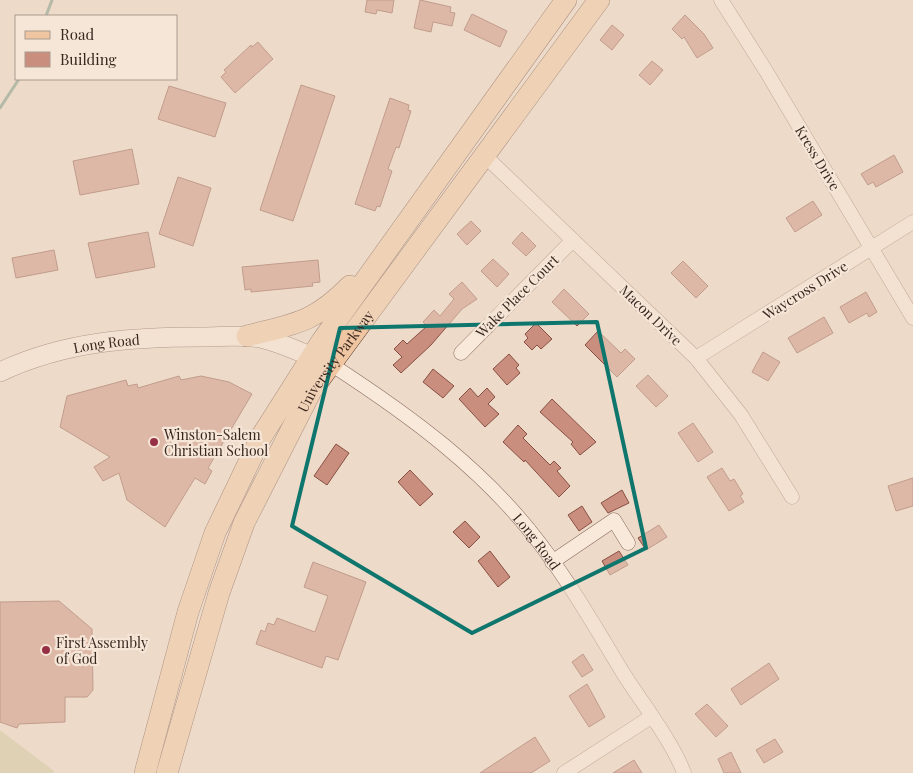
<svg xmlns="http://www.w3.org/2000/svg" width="913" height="773" font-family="'Playfair Display',serif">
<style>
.green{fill:#ccc79c}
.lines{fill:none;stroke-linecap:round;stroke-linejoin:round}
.stream{stroke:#6f9081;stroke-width:3}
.building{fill:#ca8e7f;stroke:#885044}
.minor-casing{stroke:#896b5d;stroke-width:15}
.secondary-casing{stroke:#6b4c40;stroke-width:20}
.primary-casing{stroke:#573a31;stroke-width:22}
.minor{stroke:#f8e9db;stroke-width:14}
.secondary{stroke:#f8e9db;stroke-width:19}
.primary{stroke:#efc6a1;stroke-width:21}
.marked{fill:none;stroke:#0f766e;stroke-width:4;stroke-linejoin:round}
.poi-dot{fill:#972f46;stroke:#f5e6d7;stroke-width:2}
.labels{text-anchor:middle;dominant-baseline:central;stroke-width:4.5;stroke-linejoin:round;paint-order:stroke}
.street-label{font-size:14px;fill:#3a2720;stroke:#f5e6d7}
.poi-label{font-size:14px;fill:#3a2720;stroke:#f5e6d7;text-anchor:start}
</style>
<rect width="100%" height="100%" fill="#eedac8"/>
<path class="green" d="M 0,730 L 54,771 L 53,773 L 0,773 Z"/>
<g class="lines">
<path class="stream" d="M 46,16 L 52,0
M 0,108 L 19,79"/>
</g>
<path class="building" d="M 367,0 L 394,0 L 392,13 L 377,10 L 376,14 L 365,12 Z
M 420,0 L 451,7 L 450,12 L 455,13 L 452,26 L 433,22 L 431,32 L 414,28 Z
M 472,14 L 507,31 L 500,47 L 464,30 Z
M 685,15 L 704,34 L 713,48 L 697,58 L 684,37 L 682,39 L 672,29 Z
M 612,25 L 624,35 L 612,50 L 600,40 Z
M 258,42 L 273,59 L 235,93 L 221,77 L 226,72 L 224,70 L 251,45 L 252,47 Z
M 652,61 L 663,70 L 650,85 L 639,75 Z
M 301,85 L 335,96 L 293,221 L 260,210 Z
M 169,86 L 226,103 L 215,137 L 158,119 Z
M 390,98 L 409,105 L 408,110 L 411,111 L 399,148 L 396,147 L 388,169 L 392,171 L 380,207 L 377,206 L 375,211 L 355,204 Z
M 132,149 L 139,184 L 80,195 L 73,161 Z
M 894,155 L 903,172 L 876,187 L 873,182 L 868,185 L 861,174 Z
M 178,177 L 211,188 L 193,246 L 159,234 Z
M 813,201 L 822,215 L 795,232 L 786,218 Z
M 471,221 L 481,231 L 467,245 L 457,234 Z
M 148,232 L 155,267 L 96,278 L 88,243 Z
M 522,232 L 536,246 L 526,256 L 512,243 Z
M 54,250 L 58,270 L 16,278 L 12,258 Z
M 493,259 L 509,274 L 497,287 L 481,271 Z
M 318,260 L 320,282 L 312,283 L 313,286 L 251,292 L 251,289 L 245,290 L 242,267 Z
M 683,261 L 708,286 L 696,298 L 671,273 Z
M 462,282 L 477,299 L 462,309 L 431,345 L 401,373 L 393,365 L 402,357 L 394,349 L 403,340 L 407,344 L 427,326 L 423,322 L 434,310 L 440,316 L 454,299 L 449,294 Z
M 564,289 L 589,314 L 577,326 L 552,302 Z
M 866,292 L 877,312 L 869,317 L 867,313 L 849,323 L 840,307 Z
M 824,317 L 833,333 L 797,353 L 788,338 Z
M 536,323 L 552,339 L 541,349 L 537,345 L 532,350 L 524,342 L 528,338 L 525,334 Z
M 598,331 L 621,353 L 625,349 L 635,359 L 617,377 L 585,345 Z
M 763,352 L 780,362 L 768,381 L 752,372 Z
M 509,354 L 519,365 L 516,368 L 520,373 L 507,385 L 493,369 Z
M 433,369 L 454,386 L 443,398 L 423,382 Z
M 648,375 L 668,396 L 656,407 L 636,386 Z
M 179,376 L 181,380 L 201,376 L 229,382 L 252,394 L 208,468 L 212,471 L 205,484 L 195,478 L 165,527 L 127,500 L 119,473 L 103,481 L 94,467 L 110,457 L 60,427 L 67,396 L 126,380 L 128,386 L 137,384 L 138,388 Z
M 470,388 L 478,397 L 487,388 L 495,397 L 488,404 L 499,414 L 485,427 L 459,399 Z
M 552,399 L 596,442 L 580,455 L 571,444 L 573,442 L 540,412 Z
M 693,423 L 713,452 L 698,462 L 678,433 Z
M 518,425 L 527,434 L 523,438 L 550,465 L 554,461 L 561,468 L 557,471 L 570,486 L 559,497 L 525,460 L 524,462 L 503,442 Z
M 336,444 L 349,453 L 327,485 L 314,476 Z
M 722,468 L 730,481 L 734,479 L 743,494 L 740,496 L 744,502 L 729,511 L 707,477 Z
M 410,470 L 433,494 L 420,506 L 398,482 Z
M 913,478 L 913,506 L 896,511 L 888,486 Z
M 622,490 L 629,503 L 608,513 L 601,503 Z
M 582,506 L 592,522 L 579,531 L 568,515 Z
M 465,521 L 480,537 L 469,548 L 453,532 Z
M 659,525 L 667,537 L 646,550 L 638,538 Z
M 490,551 L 510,577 L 498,587 L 478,561 Z
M 619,551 L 628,565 L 610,575 L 602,561 Z
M 313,562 L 366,582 L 338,660 L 326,656 L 322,668 L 256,644 L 261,630 L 265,632 L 268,623 L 274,625 L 277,618 L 315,632 L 328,596 L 304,587 Z
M 59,601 L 92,629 L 93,690 L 87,697 L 65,697 L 65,722 L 19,724 L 17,728 L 0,722 L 0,602 Z
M 583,654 L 593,670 L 582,677 L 572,662 Z
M 769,663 L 779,679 L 741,705 L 731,689 Z
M 587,684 L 605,717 L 589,727 L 569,696 Z
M 707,704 L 728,726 L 716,737 L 695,714 Z
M 535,737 L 550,761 L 531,773 L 480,773 Z
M 775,739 L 783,752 L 764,763 L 756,750 Z
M 731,752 L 741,773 L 724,773 L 718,759 Z
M 634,760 L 642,773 L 613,773 Z"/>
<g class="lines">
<defs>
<g id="minor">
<path d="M 721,0 L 766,71 L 913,318"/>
<path d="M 484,155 L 696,358 L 741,415 L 792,497"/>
<path d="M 461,353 L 573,240"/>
<path d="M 696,358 L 913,222"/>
<path id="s1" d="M 332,365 C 409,415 485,470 541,545 C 572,586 598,632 625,676 C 643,704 673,743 684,773"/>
<path d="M 552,562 L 614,520 L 628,543"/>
<path d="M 564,773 L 651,717"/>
</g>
<g id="secondary">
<path id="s2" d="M 0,372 C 65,341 133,337 203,337 C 223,337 244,334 264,339 C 285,344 304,354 324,362"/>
</g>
<g id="primary">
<path d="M 247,336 C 294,324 314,323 350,286"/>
<path d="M 145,773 L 188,612 L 215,533 L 261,437 L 322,341 L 566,0"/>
<path id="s3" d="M 167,773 L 219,593 L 244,523 L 311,391 L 599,0"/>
</g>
</defs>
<use href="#minor" class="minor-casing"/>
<use href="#secondary" class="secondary-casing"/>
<use href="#primary" class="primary-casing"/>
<use href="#minor" class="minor"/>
<use href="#secondary" class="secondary"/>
<use href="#primary" class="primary"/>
</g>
<path d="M0 0H913V773H0ZM 597,322 L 646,548 L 472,633 L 292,526 L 340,328 Z" fill="#eedac8" fill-opacity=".55" fill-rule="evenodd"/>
<path class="marked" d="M 597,322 L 646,548 L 472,633 L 292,526 L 340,328 Z"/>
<g class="poi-dot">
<circle cx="154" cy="442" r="5"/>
<circle cx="46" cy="650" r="5"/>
</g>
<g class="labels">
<g class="street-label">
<text transform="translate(818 158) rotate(59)">Kress Drive</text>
<text transform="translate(805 290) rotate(-32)">Waycross Drive</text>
<text transform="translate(517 296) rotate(-45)">Wake Place Court</text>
<text transform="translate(651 315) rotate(44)">Macon Drive</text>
<text stroke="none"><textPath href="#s2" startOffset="111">Long Road</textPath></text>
<text stroke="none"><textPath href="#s3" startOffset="448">University Parkway</textPath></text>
<text stroke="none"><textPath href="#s1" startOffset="272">Long Road</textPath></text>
</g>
<g class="poi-label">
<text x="164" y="434">Winston-Salem<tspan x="164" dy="16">Christian School</tspan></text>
<text x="56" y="642">First Assembly<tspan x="56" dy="16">of God</tspan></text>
</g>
</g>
<rect x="15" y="15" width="162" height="65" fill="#f5e6d7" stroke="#aa9a8e"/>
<rect x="25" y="31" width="25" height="8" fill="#efc6a1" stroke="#aa9a8e"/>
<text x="60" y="40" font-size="15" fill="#3a2720">Road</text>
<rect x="25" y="52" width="25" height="15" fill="#ca8e7f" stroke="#aa9a8e"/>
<text x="60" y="65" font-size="15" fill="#3a2720">Building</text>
</svg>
